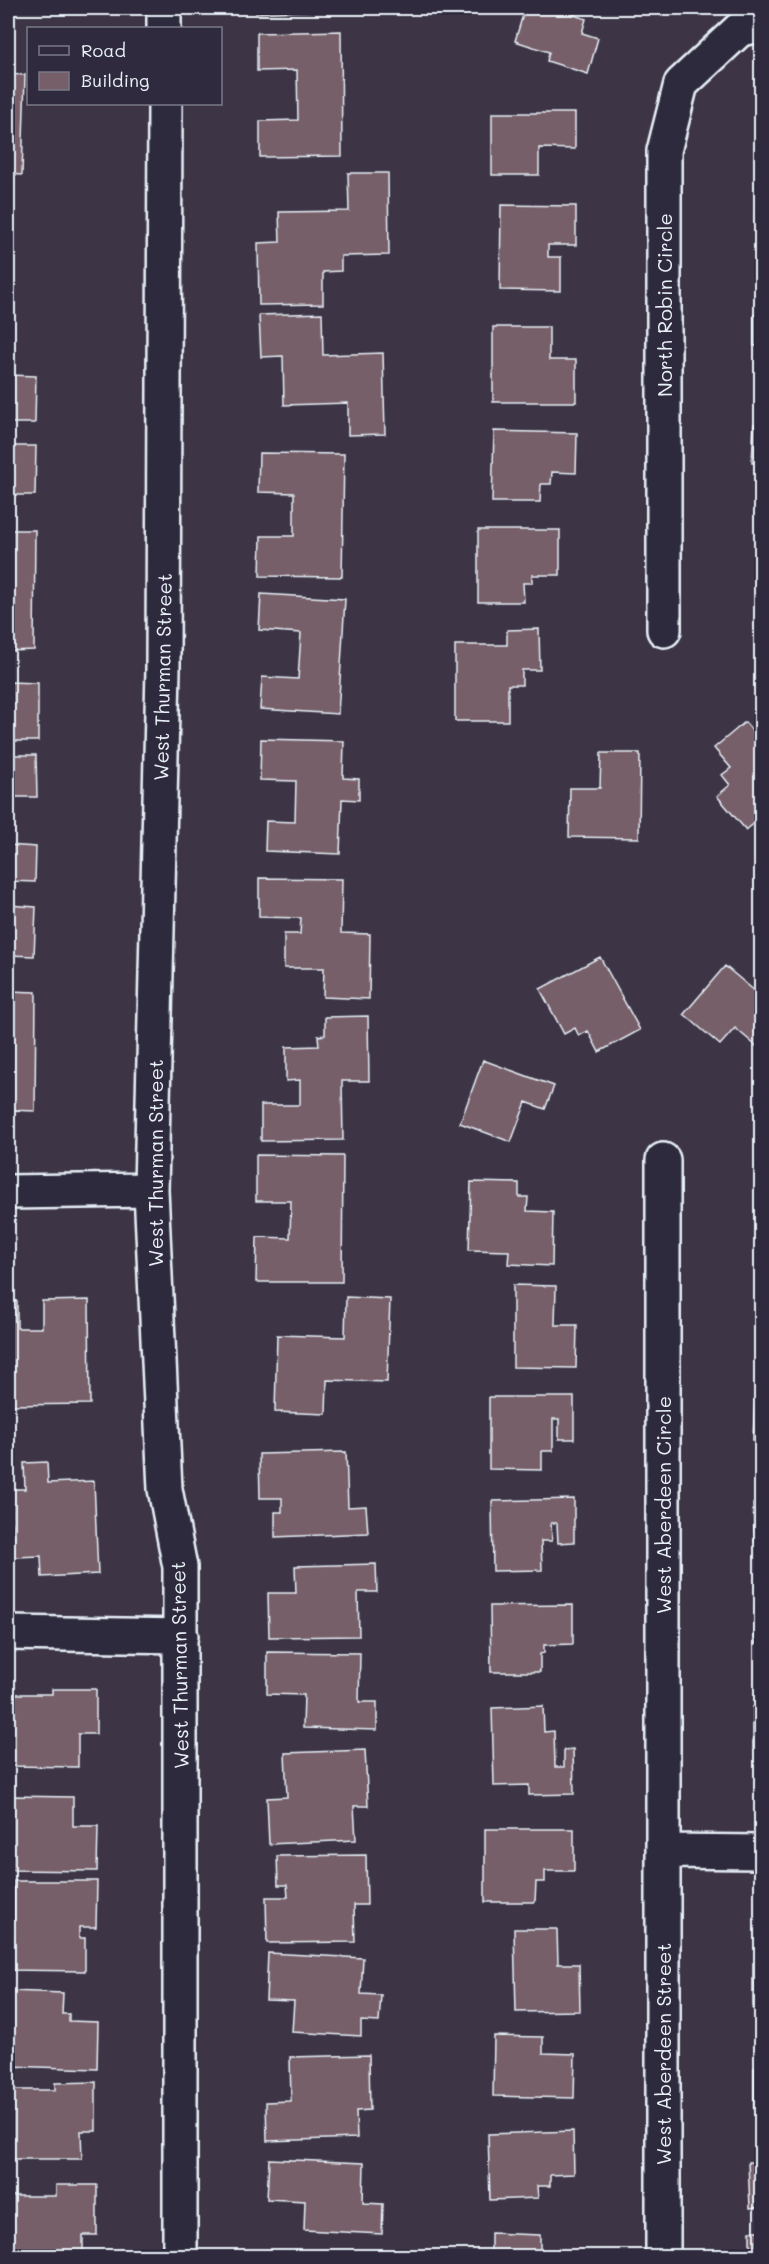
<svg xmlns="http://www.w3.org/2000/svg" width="769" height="2264" font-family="Mali,sans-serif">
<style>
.building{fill:#775f69;stroke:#e8f1f8;stroke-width:1.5}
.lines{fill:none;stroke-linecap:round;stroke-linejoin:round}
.minor-casing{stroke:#e8f1f8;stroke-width:38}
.minor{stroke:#2f2a3d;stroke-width:33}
.labels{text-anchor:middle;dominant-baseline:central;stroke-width:4.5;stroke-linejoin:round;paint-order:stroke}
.street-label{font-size:20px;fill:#e8f1f8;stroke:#2f2a3d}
</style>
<rect width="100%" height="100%" fill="#3d3546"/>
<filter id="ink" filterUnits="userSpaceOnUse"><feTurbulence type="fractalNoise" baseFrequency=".0167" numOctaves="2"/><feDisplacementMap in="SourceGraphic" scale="12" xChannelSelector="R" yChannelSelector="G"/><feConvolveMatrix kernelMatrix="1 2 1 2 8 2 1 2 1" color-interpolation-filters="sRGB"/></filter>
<g filter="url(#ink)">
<path class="building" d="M 256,8 L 345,8 L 345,9 L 256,13 Z
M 525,8 L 576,8 L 574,15 L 586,19 L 582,33 L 598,38 L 588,74 L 547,61 L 549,52 L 515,41 Z
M 341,31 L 342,156 L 260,157 L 260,121 L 298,120 L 297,70 L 257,71 L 257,33 Z
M 8,74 L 25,75 L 22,175 L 8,174 Z
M 492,113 L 575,113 L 575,149 L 539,148 L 539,175 L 492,175 Z
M 348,173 L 388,173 L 389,255 L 341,256 L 341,271 L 323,272 L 323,304 L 259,305 L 258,243 L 280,242 L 279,212 L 349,211 Z
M 501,205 L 576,206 L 576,245 L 548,245 L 548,257 L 561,257 L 561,291 L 500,290 Z
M 755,212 L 762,212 L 762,251 L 755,251 Z
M 322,313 L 323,355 L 383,353 L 385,434 L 348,435 L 348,403 L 284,405 L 283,356 L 261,357 L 259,315 Z
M 754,315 L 762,315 L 762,395 L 759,395 L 759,346 L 754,346 Z
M 493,327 L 549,327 L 549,360 L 576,360 L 576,402 L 493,402 Z
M 8,375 L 36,376 L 35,423 L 11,423 L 10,446 L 36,446 L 35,495 L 8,495 Z
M 754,424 L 762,425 L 762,463 L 752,463 Z
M 494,431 L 577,433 L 576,473 L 552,472 L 551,484 L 541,484 L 540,502 L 492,502 Z
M 259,453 L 344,454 L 342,577 L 260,576 L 261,536 L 294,536 L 294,493 L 258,492 Z
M 8,530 L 35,530 L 34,650 L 8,651 Z
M 478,530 L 560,530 L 560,575 L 532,575 L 532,583 L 523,583 L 524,602 L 478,602 Z
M 261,594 L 345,599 L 338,714 L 260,709 L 262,677 L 298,679 L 301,633 L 259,630 Z
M 539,629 L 540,670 L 522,670 L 522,685 L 508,685 L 508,721 L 455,721 L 455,645 L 507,645 L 507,630 Z
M 8,682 L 38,683 L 38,741 L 11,741 L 10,755 L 36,755 L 37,797 L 8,797 Z
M 745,722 L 762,742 L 762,817 L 746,830 L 717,796 L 730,785 L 722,775 L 731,768 L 714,748 Z
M 261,739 L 344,741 L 343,778 L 359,779 L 359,800 L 342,799 L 340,854 L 265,851 L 266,821 L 295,822 L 296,781 L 260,780 Z
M 601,753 L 640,753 L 639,838 L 569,837 L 570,788 L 600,788 Z
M 8,845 L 36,847 L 35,882 L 9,881 L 8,905 L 36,907 L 34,956 L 8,955 Z
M 259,878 L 342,879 L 341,933 L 370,934 L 369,999 L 323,997 L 324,968 L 284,968 L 284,934 L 300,934 L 301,918 L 259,917 Z
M 600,957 L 640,1030 L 599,1052 L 588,1031 L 579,1036 L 575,1028 L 564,1034 L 540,989 Z
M 725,966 L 762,997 L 762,1051 L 735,1028 L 720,1045 L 684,1014 Z
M 8,991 L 36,992 L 35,1111 L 8,1110 Z
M 368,1016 L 369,1081 L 342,1081 L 343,1140 L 261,1141 L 261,1105 L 300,1105 L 300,1080 L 286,1081 L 286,1047 L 319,1046 L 318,1036 L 325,1035 L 325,1017 Z
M 483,1060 L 554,1086 L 545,1109 L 526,1102 L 511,1142 L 460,1123 Z
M 256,1155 L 343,1156 L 342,1282 L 256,1282 L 257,1237 L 290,1238 L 291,1201 L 256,1201 Z
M 471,1182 L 519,1183 L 519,1197 L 528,1197 L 527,1211 L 553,1212 L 552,1266 L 508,1264 L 509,1251 L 469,1250 Z
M 513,1285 L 556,1286 L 555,1325 L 577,1325 L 576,1368 L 513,1367 Z
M 756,1296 L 762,1296 L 762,1338 L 756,1338 Z
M 346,1297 L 390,1299 L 387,1382 L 327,1380 L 326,1414 L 275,1412 L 277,1335 L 345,1337 Z
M 89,1300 L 90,1404 L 8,1405 L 8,1301 L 17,1301 L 17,1328 L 42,1328 L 42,1301 Z
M 489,1397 L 574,1397 L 574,1439 L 559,1439 L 559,1419 L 553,1419 L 553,1451 L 542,1451 L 542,1470 L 489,1469 Z
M 755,1398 L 762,1399 L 762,1441 L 753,1440 Z
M 346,1452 L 348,1507 L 366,1506 L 368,1533 L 275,1537 L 275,1512 L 282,1512 L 282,1498 L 260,1498 L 259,1454 Z
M 47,1462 L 48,1483 L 94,1481 L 98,1574 L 42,1577 L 41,1556 L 14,1557 L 11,1489 L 25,1489 L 24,1463 Z
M 574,1499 L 574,1542 L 558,1543 L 557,1523 L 551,1523 L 552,1541 L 541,1541 L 542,1570 L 493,1571 L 492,1501 Z
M 753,1504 L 762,1504 L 762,1542 L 755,1542 Z
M 376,1564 L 377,1592 L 358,1592 L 359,1636 L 269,1637 L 268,1593 L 296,1593 L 295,1566 Z
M 573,1605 L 573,1644 L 544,1645 L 544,1653 L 540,1654 L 540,1672 L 491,1672 L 490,1606 Z
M 755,1605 L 762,1605 L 762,1644 L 755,1644 Z
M 267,1652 L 360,1653 L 359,1702 L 377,1702 L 377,1730 L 303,1728 L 304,1695 L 267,1694 Z
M 52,1689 L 96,1689 L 96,1734 L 78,1734 L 78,1767 L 8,1766 L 8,1694 L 52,1694 Z
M 543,1706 L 544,1732 L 554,1731 L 555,1767 L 564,1767 L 564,1750 L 573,1749 L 574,1794 L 529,1795 L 529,1785 L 494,1786 L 492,1708 Z
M 753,1707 L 762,1707 L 762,1748 L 753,1748 Z
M 365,1750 L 368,1806 L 354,1806 L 356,1840 L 269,1844 L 267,1798 L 287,1797 L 285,1753 Z
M 8,1796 L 73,1797 L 73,1826 L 98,1826 L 97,1871 L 8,1870 Z
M 485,1829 L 574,1829 L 574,1871 L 545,1871 L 545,1882 L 536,1882 L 535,1902 L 485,1902 Z
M 366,1855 L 367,1905 L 354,1905 L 355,1942 L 267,1943 L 266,1897 L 288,1897 L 287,1885 L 278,1885 L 277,1856 Z
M 14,1881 L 97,1881 L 96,1927 L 79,1927 L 79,1938 L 85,1938 L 85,1971 L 8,1970 L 8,1924 L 14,1924 Z
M 514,1929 L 557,1929 L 558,1964 L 579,1964 L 580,2011 L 516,2012 Z
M 268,1953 L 363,1958 L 361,1994 L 381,1995 L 379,2022 L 361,2021 L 361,2036 L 292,2032 L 294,2001 L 266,2000 Z
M 753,1963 L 762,1963 L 762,2009 L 753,2009 Z
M 8,1991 L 63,1993 L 62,2014 L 69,2014 L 69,2021 L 98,2022 L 97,2069 L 8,2066 Z
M 494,2036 L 543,2037 L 543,2053 L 575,2054 L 574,2098 L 493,2096 Z
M 369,2055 L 370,2110 L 356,2111 L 357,2138 L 267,2141 L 266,2102 L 291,2101 L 290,2057 Z
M 754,2068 L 762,2068 L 762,2110 L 754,2110 Z
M 96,2082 L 96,2131 L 81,2131 L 82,2159 L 8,2159 L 8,2090 L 55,2090 L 55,2083 Z
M 573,2131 L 574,2174 L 550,2175 L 550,2186 L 537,2186 L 538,2198 L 490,2200 L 488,2134 Z
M 269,2159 L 364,2163 L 363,2203 L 383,2204 L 382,2234 L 304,2230 L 305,2201 L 267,2199 Z
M 748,2162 L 762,2162 L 762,2207 L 750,2208 Z
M 56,2185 L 97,2185 L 97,2235 L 83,2235 L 83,2256 L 8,2256 L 8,2196 L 56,2196 Z
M 750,2231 L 762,2231 L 762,2256 L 750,2256 Z
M 491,2233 L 540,2235 L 540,2250 L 552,2250 L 551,2256 L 491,2256 Z"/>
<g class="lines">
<defs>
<path id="minor" d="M 164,8 L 164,28
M 165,104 L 163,669 L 151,1190 L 165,1489 L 180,1567 L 180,2256
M 664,630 L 664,151 L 681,84 L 740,29 L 762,25
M 8,1192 L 151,1190
M 8,1633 L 181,1636
M 663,1851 L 762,1852
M 663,2256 L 663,1160"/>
</defs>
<use href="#minor" class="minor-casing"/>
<use href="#minor" class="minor"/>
</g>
</g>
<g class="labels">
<g class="street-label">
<text transform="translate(664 305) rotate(-90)">North Robin Circle</text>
<text transform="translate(162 677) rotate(-89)">West Thurman Street</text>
<text transform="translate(155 1163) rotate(-90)">West Thurman Street</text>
<text transform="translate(663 1505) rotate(-90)">West Aberdeen Circle</text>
<text transform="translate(179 1665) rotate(-91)">West Thurman Street</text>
<text transform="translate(663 2054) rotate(-90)">West Aberdeen Street</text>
</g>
</g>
<rect width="769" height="2264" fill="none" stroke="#2f2a3d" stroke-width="30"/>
<rect x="15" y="15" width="739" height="2234" fill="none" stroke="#e8f1f8" stroke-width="2" filter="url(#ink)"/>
<rect x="27" y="27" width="195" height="78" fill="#2f2a3d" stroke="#797a88" stroke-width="1.5"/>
<rect x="39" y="46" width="30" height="9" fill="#2f2a3d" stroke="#797a88" stroke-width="1.5"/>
<text x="81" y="57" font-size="18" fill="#e8f1f8">Road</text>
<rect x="39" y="72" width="30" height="18" fill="#775f69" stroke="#797a88" stroke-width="1.5"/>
<text x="81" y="87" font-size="18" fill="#e8f1f8">Building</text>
</svg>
